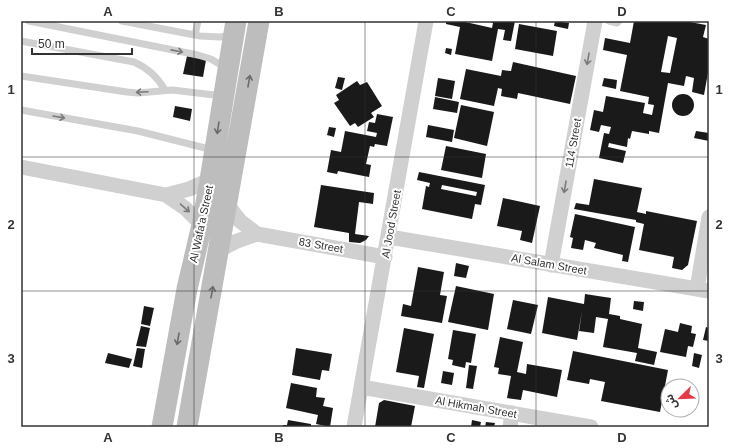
<svg xmlns="http://www.w3.org/2000/svg" width="730" height="448" font-family="Arial,'Noto Sans Arabic',sans-serif">
<style>
.building{fill:#1a1a1a;fill-rule:evenodd}
.lines{fill:none;stroke-linecap:round;stroke-linejoin:round}
.lane{stroke:#d0d0d0;stroke-width:7}
.street{stroke:#d0d0d0;stroke-width:15}
.secondary{stroke:#bdbdbd;stroke-width:21}
.oneway{stroke:#7a7a7a}
.oneway2{stroke:#6a6a6a}
.grid{fill:none;stroke:#333;stroke-width:1;stroke-opacity:0.55}
.labels{text-anchor:middle;dominant-baseline:central;stroke-width:4;stroke-linejoin:round;paint-order:stroke}
.street-label{font-size:11px;fill:#333;stroke:#fff}
.neatline{fill:none;stroke:#333;stroke-width:1.5}
.grid-label{font-size:13px;text-anchor:middle;font-weight:bold;fill:#333}
</style>
<rect width="100%" height="100%" fill="#fff"/>
<path class="building" d="M 446,21 L 461,21 L 492,28 L 493,23 L 488,21 L 515,21 L 511,41 L 503,40 L 505,30 L 498,29 L 492,61 L 455,54 L 460,27 L 446,24 Z
M 555,21 L 569,23 L 568,29 L 554,26 Z
M 634,21 L 685,21 L 706,25 L 703,37 L 709,39 L 709,67 L 704,95 L 692,92 L 694,78 L 686,76 L 684,86 L 668,83 L 659,133 L 649,131 L 649,134 L 632,131 L 630,139 L 628,138 L 627,147 L 609,143 L 608,147 L 626,151 L 623,163 L 599,158 L 604,133 L 609,134 L 611,127 L 601,125 L 599,132 L 590,130 L 594,110 L 603,112 L 606,96 L 645,103 L 643,113 L 652,115 L 654,105 L 648,104 L 649,97 L 620,91 L 627,55 L 603,50 L 605,38 L 630,43 ZM 668,36 L 677,38 L 670,73 L 661,72 Z
M 519,24 L 557,31 L 553,56 L 515,49 Z
M 446,48 L 452,49 L 451,55 L 445,53 Z
M 187,56 L 206,60 L 203,77 L 183,74 Z
M 513,62 L 576,76 L 570,104 L 518,93 L 517,99 L 501,96 L 502,89 L 498,88 L 494,106 L 460,99 L 466,69 L 501,76 L 502,70 L 511,71 Z
M 338,77 L 345,78 L 342,90 L 335,88 Z
M 438,78 L 455,81 L 452,99 L 435,96 Z
M 604,78 L 617,80 L 616,89 L 602,86 Z
M 357,81 L 360,85 L 367,82 L 382,106 L 371,113 L 374,117 L 358,127 L 355,123 L 350,126 L 334,103 L 339,100 L 336,95 Z
M672 105a11 11 0 1 1 22 0a11 11 0 1 1-22 0Z
M 435,97 L 459,102 L 457,113 L 433,109 Z
M 461,105 L 494,112 L 487,146 L 454,138 Z
M 175,106 L 192,109 L 190,121 L 173,117 Z
M 377,114 L 393,117 L 387,146 L 375,144 L 374,147 L 370,146 L 366,164 L 371,165 L 369,177 L 338,171 L 337,174 L 327,172 L 331,150 L 341,152 L 345,131 L 376,137 L 377,133 L 367,131 L 369,122 L 375,123 Z
M 428,125 L 454,130 L 452,142 L 426,137 Z
M 329,127 L 336,128 L 334,137 L 327,135 Z
M 696,131 L 709,133 L 709,141 L 694,138 Z
M 446,146 L 486,154 L 482,178 L 441,170 Z
M 419,172 L 485,185 L 481,205 L 475,204 L 472,219 L 422,209 L 426,186 L 429,187 L 430,183 L 417,180 ZM 442,185 L 477,192 L 476,196 L 441,189 Z
M 594,179 L 642,188 L 637,212 L 646,214 L 646,211 L 697,221 L 688,265 L 682,270 L 672,268 L 674,257 L 639,250 L 644,224 L 636,222 L 636,220 L 574,209 L 576,203 L 589,205 Z
M 321,185 L 374,193 L 373,204 L 359,202 L 355,234 L 369,236 L 366,240 L 360,243 L 349,242 L 349,233 L 314,227 Z
M 503,198 L 540,206 L 532,243 L 520,240 L 522,231 L 497,226 Z
M 575,214 L 635,227 L 628,262 L 622,261 L 623,255 L 594,248 L 596,243 L 585,240 L 583,250 L 571,248 L 573,238 L 570,237 Z
M 456,263 L 469,266 L 466,278 L 454,276 Z
M 418,267 L 444,272 L 440,295 L 447,296 L 442,323 L 401,316 L 403,304 L 411,306 Z
M 456,286 L 494,294 L 488,330 L 448,322 Z
M 585,294 L 611,298 L 609,314 L 620,316 L 620,319 L 642,324 L 638,348 L 657,352 L 654,365 L 635,361 L 637,353 L 603,347 L 608,319 L 596,317 L 594,333 L 579,331 L 582,311 L 577,340 L 542,333 L 548,297 L 584,304 Z
M 513,300 L 538,305 L 531,334 L 507,329 Z
M 634,301 L 644,302 L 643,311 L 633,309 Z
M 144,306 L 154,308 L 150,326 L 141,324 Z
M 680,323 L 692,326 L 691,333 L 696,334 L 693,347 L 688,346 L 686,357 L 660,352 L 665,329 L 678,332 Z
M 141,326 L 150,328 L 146,347 L 136,346 Z
M 706,327 L 709,328 L 709,341 L 703,340 Z
M 404,328 L 434,334 L 424,388 L 417,387 L 419,376 L 396,372 Z
M 453,330 L 476,334 L 471,363 L 466,362 L 465,368 L 452,365 L 453,360 L 448,359 Z
M 500,337 L 523,342 L 517,372 L 526,374 L 527,364 L 562,370 L 557,397 L 523,390 L 521,400 L 507,398 L 511,376 L 498,374 L 499,368 L 494,367 Z
M 137,348 L 145,349 L 142,368 L 133,366 Z
M 296,348 L 332,354 L 329,371 L 322,370 L 320,380 L 292,375 Z
M 573,351 L 668,370 L 660,412 L 601,401 L 605,382 L 590,379 L 589,384 L 567,380 Z
M 108,353 L 132,359 L 129,368 L 105,363 Z
M 694,353 L 702,355 L 699,368 L 692,366 Z
M 469,365 L 477,366 L 473,389 L 466,388 Z
M 443,371 L 454,373 L 452,385 L 441,383 Z
M 291,383 L 317,388 L 316,397 L 325,398 L 323,406 L 333,408 L 330,427 L 316,424 L 318,415 L 286,408 Z
M 384,400 L 415,406 L 411,427 L 375,427 L 379,403 Z
M 288,420 L 311,424 L 311,427 L 283,427 L 283,425 L 287,425 Z
M 472,420 L 481,422 L 480,427 L 471,427 Z
M 486,422 L 495,423 L 494,427 L 485,427 Z"/>
<g class="lines">
<path class="lane" d="M 29,21 L 198,55 L 211,59 L 226,68
M 122,21 L 200,36 L 220,37 L 232,35
M 609,21 L 617,23 L 619,21
M 195,35 L 198,21
M 21,41 L 134,62 C 148,68 157,76 165,90
M 21,76 L 127,92 L 138,93 L 172,90 L 223,96
M 21,110 L 138,131 L 213,150"/>
<path class="street" d="M 21,167 L 166,195 L 185,208 L 202,225
M 166,195 L 189,189 L 210,180
M 227,204 L 240,221 L 257,234 L 385,257
M 389,237 L 709,291
M 219,250 L 237,241 L 257,234
M 551,265 L 595,21
M 697,289 L 709,217
M 361,387 L 591,427
M 354,427 L 426,21
M 510,427 L 512,413"/>
<path class="secondary" d="M 162,427 L 187,289 L 202,225 L 210,180 L 236,21
M 187,427 L 259,21"/>
</g>
<defs><path id="oneway-shaft" d="M-6 0H5M1.5-3L5.5 0L1.5 3" fill="none" stroke-width="1.6" stroke-linecap="round" stroke-linejoin="round"/></defs>
<g class="oneway">
<use href="#oneway-shaft" transform="translate(177 51) rotate(11)"/>
<use href="#oneway-shaft" transform="translate(588 59) rotate(100)"/>
<use href="#oneway-shaft" transform="translate(142 92) rotate(177)"/>
<use href="#oneway-shaft" transform="translate(59 117) rotate(10)"/>
<use href="#oneway-shaft" transform="translate(565 187) rotate(100)"/>
<use href="#oneway-shaft" transform="translate(185 208) rotate(41)"/>
</g>
<g class="oneway2">
<use href="#oneway-shaft" transform="translate(249 81) rotate(-80)"/>
<use href="#oneway-shaft" transform="translate(218 128) rotate(99)"/>
<use href="#oneway-shaft" transform="translate(212 292) rotate(-80)"/>
<use href="#oneway-shaft" transform="translate(178 339) rotate(100)"/>
</g>
<path class="grid" d="M 194,21 L 194,427M 365,21 L 365,427M 536,21 L 536,427M 21,157 L 709,157M 21,291 L 709,291"/>
<g class="labels">
<g class="street-label">
<text transform="translate(573 143) rotate(-80)">114 Street</text>
<text transform="translate(201 224) rotate(-78)">Al Wafa'a Street</text>
<text transform="translate(391 224) rotate(-80)">Al Jood Street</text>
<text transform="translate(321 245) rotate(10)">83 Street</text>
<text transform="translate(549 264) rotate(10)">Al Salam Street</text>
<text transform="translate(476 407) rotate(10)">Al Hikmah Street</text>
</g>
</g>
<rect width="730" height="448" fill="none" stroke="#ffffff" stroke-width="44"/>
<g transform="translate(680 398) rotate(247)"><circle r="19" fill="#ffffff" stroke="#adadad"/>
<path d="M0-3L7 15L0 10L-7 15Z" fill="#e63946"/>
<text y="-6" font-size="11" font-weight="bold" text-anchor="middle" fill="#333333">ش</text>
</g>
<path d="M32 48v6h100v-6" fill="none" stroke="#333333" stroke-width="2"/>
<text x="38" y="48" font-size="12" fill="#333333" stroke="#ffffff" stroke-width="3" paint-order="stroke">50 m</text>
<rect x="22" y="22" width="686" height="404" class="neatline"/>
<g class="grid-label">
<text x="108" y="16">A</text>
<text x="279" y="16">B</text>
<text x="451" y="16">C</text>
<text x="622" y="16">D</text>
<text x="11" y="94">1</text>
<text x="719" y="94">1</text>
<text x="11" y="229">2</text>
<text x="719" y="229">2</text>
<text x="11" y="363">3</text>
<text x="719" y="363">3</text>
<text x="108" y="442">A</text>
<text x="279" y="442">B</text>
<text x="451" y="442">C</text>
<text x="622" y="442">D</text>
</g>
</svg>
